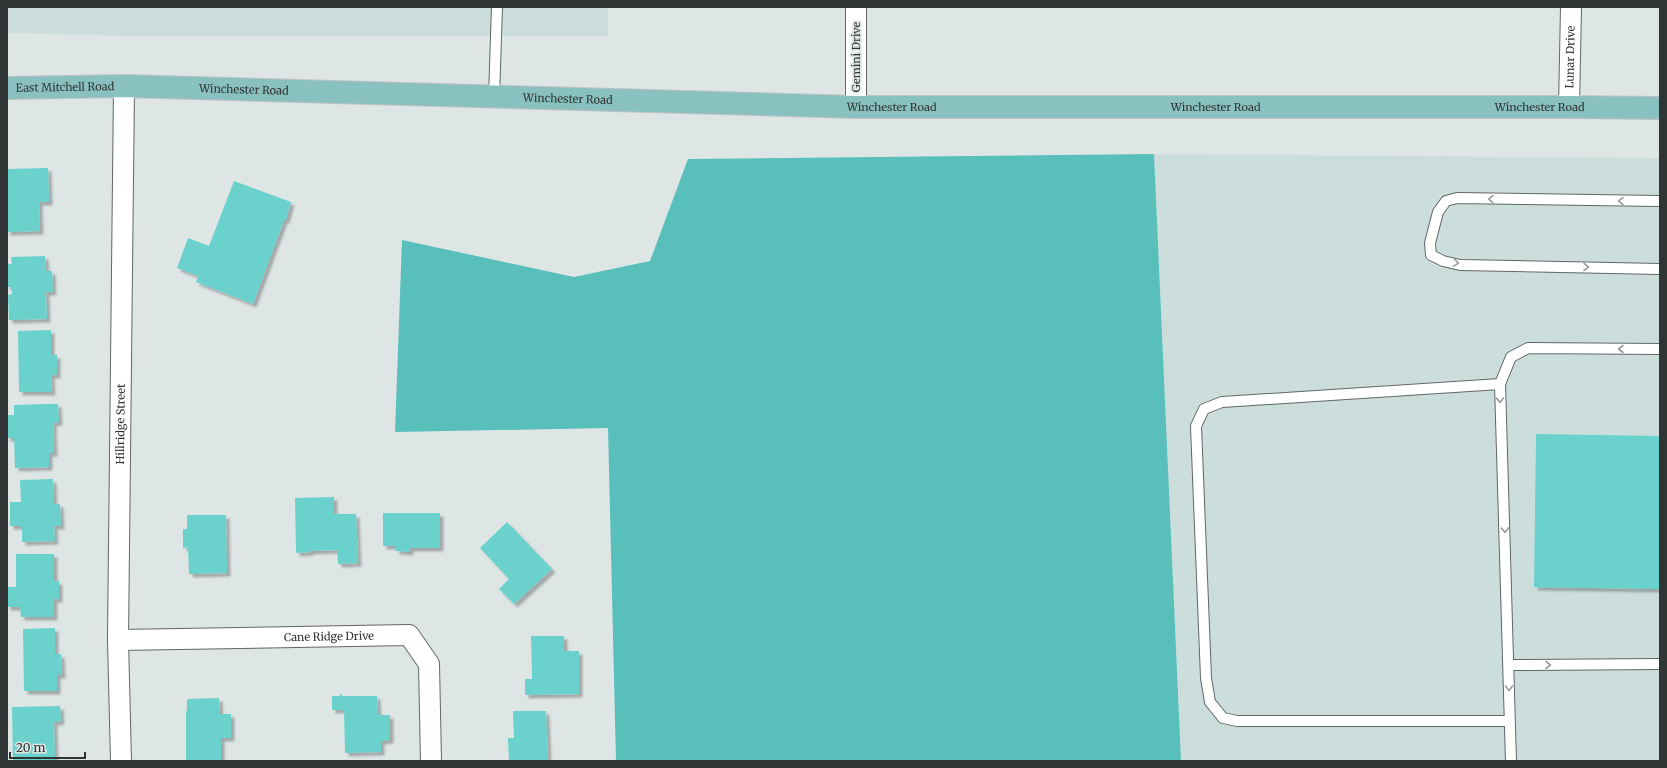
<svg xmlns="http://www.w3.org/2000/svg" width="1667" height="768" font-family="Merriweather,serif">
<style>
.built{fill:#ccdedc}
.forest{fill:#59bfbb}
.building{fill:#6bd1cc;filter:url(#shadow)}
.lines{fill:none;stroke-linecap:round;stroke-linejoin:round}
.service-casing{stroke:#606766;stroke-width:12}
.minor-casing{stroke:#606766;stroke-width:22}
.primary-casing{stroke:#c1c2c2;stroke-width:24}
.service{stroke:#fff;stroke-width:10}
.minor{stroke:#fff;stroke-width:20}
.primary{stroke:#88c1bf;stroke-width:22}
.oneway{stroke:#989a9a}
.labels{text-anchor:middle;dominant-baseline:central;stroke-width:3.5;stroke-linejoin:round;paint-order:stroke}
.street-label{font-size:11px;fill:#313434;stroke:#dee6e5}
</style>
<defs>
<filter id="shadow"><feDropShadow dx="3.5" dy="3.5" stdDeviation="1" flood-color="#0004"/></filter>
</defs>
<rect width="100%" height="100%" fill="#dee6e5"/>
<path class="built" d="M 7,7 L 608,7 L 608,36 L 127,36 L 7,33 Z
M 1154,154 L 1660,158 L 1660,761 L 1181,761 Z"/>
<path class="forest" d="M 1154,154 L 1181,761 L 616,761 L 608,428 L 395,432 L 402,240 L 574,277 L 650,261 L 688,159 Z"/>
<path class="building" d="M 48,168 L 49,202 L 39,202 L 40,231 L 7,232 L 7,169 Z
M 234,181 L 291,202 L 286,220 L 284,220 L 253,304 L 196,282 L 198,276 L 177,268 L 188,238 L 209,246 Z
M 45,256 L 46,271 L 52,271 L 53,292 L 46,292 L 47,319 L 9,320 L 8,295 L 12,294 L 12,287 L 7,287 L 7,264 L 12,264 L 11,257 Z
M 51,330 L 51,355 L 57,355 L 57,375 L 51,375 L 52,392 L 19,392 L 18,331 Z
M 47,404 L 58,404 L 59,422 L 53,423 L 54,453 L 49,453 L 49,467 L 15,468 L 14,438 L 7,438 L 7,415 L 14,415 L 14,405 Z
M 1536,434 L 1660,436 L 1660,589 L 1534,587 Z
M 53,479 L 54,504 L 60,504 L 61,526 L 54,526 L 55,541 L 22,542 L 22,526 L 10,526 L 10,502 L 21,502 L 20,480 Z
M 334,497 L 334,514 L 356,514 L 358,563 L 338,564 L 337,550 L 310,551 L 310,552 L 296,553 L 295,498 Z
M 383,513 L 440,513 L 440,548 L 410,548 L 410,552 L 396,551 L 396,546 L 383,546 Z
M 187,515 L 226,515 L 227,573 L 189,574 L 188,547 L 183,548 L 183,529 L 187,529 Z
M 507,522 L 552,569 L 514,604 L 499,589 L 509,579 L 480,548 Z
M 16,554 L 54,554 L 54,581 L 59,581 L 59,599 L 54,599 L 54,617 L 21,617 L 20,607 L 7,607 L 7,587 L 16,587 Z
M 55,628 L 55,654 L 61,654 L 62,675 L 57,675 L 57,691 L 24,691 L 23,629 Z
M 531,636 L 564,636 L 564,651 L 579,651 L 579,694 L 525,695 L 525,679 L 532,679 Z
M 340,694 L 342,694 L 342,696 L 377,696 L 378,715 L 390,715 L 390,740 L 381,741 L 381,752 L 345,753 L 344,710 L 332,710 L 332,696 L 340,696 Z
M 219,698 L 220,714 L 231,714 L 231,738 L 221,738 L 221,761 L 186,761 L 186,711 L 187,711 L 187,699 Z
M 60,706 L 61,721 L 54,722 L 55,761 L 13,761 L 12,707 Z
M 513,711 L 546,711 L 548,761 L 509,761 L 508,738 L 514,738 Z"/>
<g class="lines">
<defs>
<path id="service" d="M 494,97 L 497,7
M 1660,201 L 1457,198 L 1446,201 L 1438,212 L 1430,243 L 1431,255 L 1443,261 L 1460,265 L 1660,269
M 1500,384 L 1222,402 L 1204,409 L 1196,426 L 1206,678 L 1210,702 L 1223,718 L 1237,721 L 1509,721
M 1509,665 L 1660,664
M 1511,761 L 1500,384 L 1511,357 L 1528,348 L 1660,349"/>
<g id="minor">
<path d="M 856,107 L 856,7"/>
<path id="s1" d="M 1569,107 L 1571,7"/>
<path id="s2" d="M 118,640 L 409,635 L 429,664 L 431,761"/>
<path id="s3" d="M 121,761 L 118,640 L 124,86"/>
</g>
<g id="primary">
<path id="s4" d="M 7,88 L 124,86 L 856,107 L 1569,107 L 1660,108"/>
</g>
</defs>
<use href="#service" class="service-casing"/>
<use href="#minor" class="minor-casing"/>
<use href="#primary" class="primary-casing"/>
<use href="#service" class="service"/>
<use href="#minor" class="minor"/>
<use href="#primary" class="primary"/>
</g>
<defs><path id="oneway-chevron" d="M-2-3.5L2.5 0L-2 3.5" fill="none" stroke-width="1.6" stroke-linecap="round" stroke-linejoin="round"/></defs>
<g class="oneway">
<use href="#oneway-chevron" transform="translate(1491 199) rotate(-179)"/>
<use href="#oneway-chevron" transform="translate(1621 201) rotate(-179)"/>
<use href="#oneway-chevron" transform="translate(1456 263) rotate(9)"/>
<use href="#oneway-chevron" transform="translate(1586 267) rotate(1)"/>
<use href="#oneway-chevron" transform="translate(1621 349) rotate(-180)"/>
<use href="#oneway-chevron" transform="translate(1500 400) rotate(88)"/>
<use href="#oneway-chevron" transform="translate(1505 530) rotate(88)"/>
<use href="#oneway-chevron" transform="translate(1548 665)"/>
<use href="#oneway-chevron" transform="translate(1509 688) rotate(90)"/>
</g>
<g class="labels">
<g class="street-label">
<text transform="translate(856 57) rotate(-90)">Gemini Drive</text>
<text stroke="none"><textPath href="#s1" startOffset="50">Lunar Drive</textPath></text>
<text stroke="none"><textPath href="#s4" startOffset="58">East Mitchell Road</textPath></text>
<text stroke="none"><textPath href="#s4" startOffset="237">Winchester Road</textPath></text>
<text stroke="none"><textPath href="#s4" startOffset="561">Winchester Road</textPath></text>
<text stroke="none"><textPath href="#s4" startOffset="885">Winchester Road</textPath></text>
<text stroke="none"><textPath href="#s4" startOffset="1209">Winchester Road</textPath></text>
<text stroke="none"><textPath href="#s4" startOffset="1533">Winchester Road</textPath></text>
<text stroke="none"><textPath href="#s3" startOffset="337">Hillridge Street</textPath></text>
<text stroke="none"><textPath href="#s2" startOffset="211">Cane Ridge Drive</textPath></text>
</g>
</g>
<rect width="1667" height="768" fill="none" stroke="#313434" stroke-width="16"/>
<path d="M10 752v6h75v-6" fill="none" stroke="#313434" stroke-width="2"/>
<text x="16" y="752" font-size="12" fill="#313434" stroke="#dee6e5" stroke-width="3" paint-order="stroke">20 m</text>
</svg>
